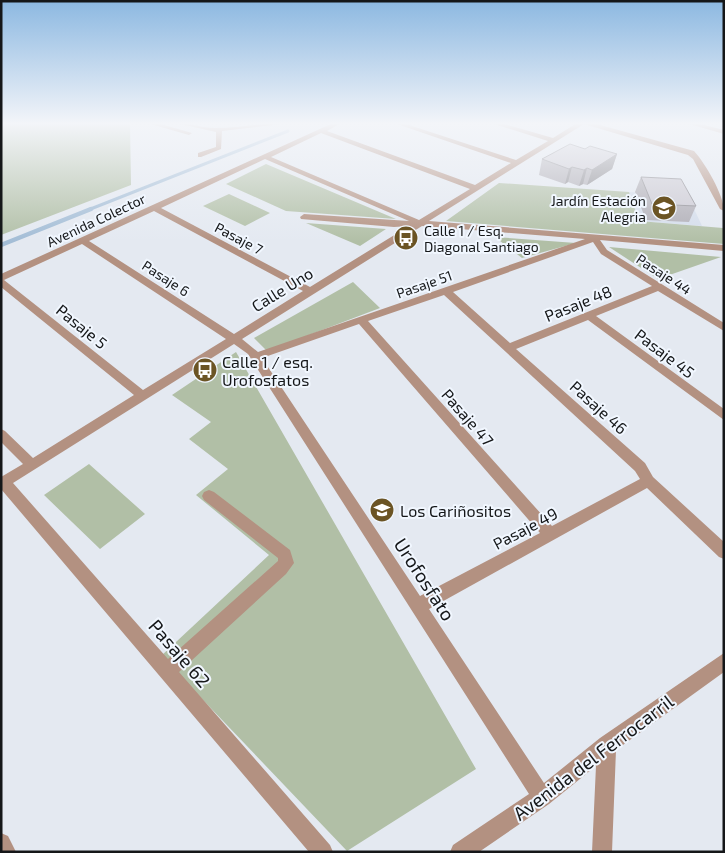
<svg xmlns="http://www.w3.org/2000/svg" width="725" height="853" font-family="'Exo 2',sans-serif">
<style>
.built{fill:#d4ddeb}
.green{fill:#b1bfa6}
.lines{fill:none;stroke-linecap:round;stroke-linejoin:round}
.stream-far1{stroke:#a3bdd6;stroke-width:3}
.stream{stroke:#a3bdd6;stroke-width:4.5}
.minor{fill:#b39181;fill-rule:evenodd}
.wall{fill:#afadb5}
.shaded-wall{fill:#8e8d93}
.building{fill:#cbc9d2;stroke:#8e8d93}
.labels{text-anchor:middle;dominant-baseline:central;stroke-width:4;stroke-linejoin:round;paint-order:stroke}
.far-poi-label{font-size:14px;fill:#151719;stroke:#f1f7ff;text-anchor:end}
.far-street-label{font-size:14px;fill:#151719;stroke:#f1f7ff}
.street-label{font-size:16px;fill:#151719;stroke:#f1f7ff}
.poi-label{font-size:16px;fill:#151719;stroke:#f1f7ff;text-anchor:start}
.near-street-label{font-size:19px;fill:#151719;stroke:#f1f7ff}
</style>
<rect width="100%" height="100%" fill="#e4e9f1"/>
<path class="built" d="M 629,192 L 688,196 L 702,226 L 639,221 Z"/>
<path class="green" d="M 1,123 L 130,123 L 131,185 L 1,235 Z
M 266,164 L 396,219 L 286,211 L 226,184 Z
M 499,183 L 629,192 L 639,221 L 723,228 L 724,244 L 446,221 Z
M 229,194 L 270,213 L 245,226 L 203,206 Z
M 306,223 L 386,229 L 360,246 Z
M 495,237 L 576,243 L 522,258 Z
M 609,247 L 721,257 L 658,279 Z
M 353,282 L 380,308 L 267,351 L 254,338 Z
M 236,352 L 476,769 L 347,851 L 161,656 L 269,555 L 196,495 L 228,469 L 189,439 L 211,422 L 172,395 Z
M 89,464 L 145,514 L 100,549 L 44,495 Z"/>
<g class="lines">
<path class="stream-far1" d="M 88,210 L 288,131"/>
<path class="stream" d="M 1,245 L 91,209"/>
<path class="minor" d="M 147,123 L 157,123 L 192,133 L 189,135 Z
M 176,123 C 189,123 202,128 215,128 C 240,128 264,122 289,123 L 222,131 L 221,149 L 201,157 L 198,157 L 198,153 L 216,147 L 216,132 Z
M 333,123 L 341,123 L 327,131 L 475,185 L 511,163 L 394,123 L 403,123 L 516,160 L 548,141 L 491,123 L 501,123 L 553,138 L 577,123 L 593,123 L 694,151 C 705,163 724,195 724,211 L 720,209 L 693,159 L 688,155 L 584,124 L 429,221 L 724,245 L 724,251 L 600,240 L 607,250 L 724,323 L 724,331 L 658,291 L 596,316 L 724,409 L 724,420 L 588,320 L 516,349 L 645,463 L 653,477 L 724,542 L 724,559 L 719,557 L 647,488 L 429,609 L 544,783 L 600,738 L 724,653 L 724,672 L 616,750 L 612,852 L 592,852 L 596,766 L 549,804 L 479,852 L 450,852 L 453,845 L 529,794 L 248,354 L 234,344 L 13,483 L 168,659 L 278,561 L 278,558 L 204,500 L 202,496 L 204,492 L 209,490 L 214,492 L 290,550 L 294,563 L 286,574 L 179,672 L 330,845 L 333,852 L 309,852 L 1,489 L 1,477 L 23,464 L 1,442 L 1,429 L 5,431 L 33,458 L 134,395 L 1,287 L 1,274 ZM 321,133 L 470,189 L 419,220 L 271,157 ZM 265,159 L 409,221 L 304,214 L 300,217 L 301,219 L 394,227 L 409,226 L 310,287 L 161,208 ZM 154,211 L 303,291 L 234,334 L 89,241 ZM 422,226 L 585,239 L 258,352 L 242,339 ZM 593,242 L 601,254 L 652,286 L 510,343 L 453,292 ZM 82,244 L 226,339 L 143,390 L 4,280 ZM 444,295 L 635,471 L 640,479 L 552,526 L 368,321 ZM 359,324 L 540,533 L 420,596 L 262,358 Z
M 686,123 L 696,123 L 724,130 L 724,134 Z
M 1,833 L 8,836 L 16,852 L 1,852 Z"/>
</g>
<path class="wall" d="M 617,154 L 612,169 L 587,185 L 583,184 L 579,186 L 568,182 L 565,184 L 539,175 L 542,159 Z
M 641,177 L 696,206 L 689,222 L 646,220 L 635,192 Z"/>
<path class="shaded-wall" d="M 617,154 L 612,169 L 587,185 L 592,170 Z
M 572,167 L 568,182 L 565,184 L 569,169 Z
M 587,168 L 583,184 L 579,186 L 584,170 Z"/>
<path class="building" d="M 570,144 L 585,149 L 590,146 L 617,154 L 592,170 L 587,168 L 584,170 L 572,167 L 569,169 L 542,159 Z
M 641,177 L 681,179 L 696,206 L 652,204 Z"/>
<linearGradient id="sky" x2="0" y2="1"><stop stop-color="#8cb8e1"/><stop offset="0.51" stop-color="#f3f5f9"/><stop offset="1" stop-color="#f3f5f9" stop-opacity="0"/></linearGradient>
<rect width="725" height="242" fill="url(#sky)"/>
<defs>
<symbol id="school-disc" viewBox="-11 -11 22 22"><circle r="9.5" fill="#6b5424" stroke="#f1f7ff"/><path d="M0-5L7-2L0 1L-7-2ZM-4 1L0 2.5L4 1V4Q0 6-4 4Z" fill="#fff"/></symbol>
<symbol id="bus-disc" viewBox="-11 -11 22 22"><circle r="9.5" fill="#6b5424" stroke="#f1f7ff"/><path d="M-5-6H5V4H4V6H2V4H-2V6H-4V4H-5ZM-3.5-4V0h7V-4ZM-3.5 1.2v1.5H-2V1.2ZM2 1.2v1.5H3.5V1.2Z" fill="#fff"/></symbol>
</defs>
<g fill-rule="evenodd">
<use href="#school-disc" x="650" y="194" width="28" height="28"/>
<use href="#bus-disc" x="392" y="224" width="28" height="28"/>
<use href="#bus-disc" x="191" y="356" width="28" height="28"/>
<use href="#school-disc" x="368" y="496" width="28" height="28"/>
</g>
<g class="labels">
<g class="far-poi-label">
<text x="646" y="200">Jardín Estación<tspan x="646" dy="16">Alegria</tspan></text>
<text x="424" y="230" text-anchor="start">Calle 1 / Esq.<tspan x="424" dy="16">Diagonal Santiago</tspan></text>
</g>
<g class="far-street-label">
<text transform="translate(96 220) rotate(-25)">Avenida Colector</text>
<text transform="translate(239 238) rotate(28)">Pasaje 7</text>
<text transform="translate(664 274) rotate(33)">Pasaje 44</text>
<text transform="translate(166 278) rotate(33)">Pasaje 6</text>
<text transform="translate(424 284) rotate(-19)">Pasaje 51</text>
</g>
<g class="street-label">
<text transform="translate(282 289) rotate(-32)">Calle Uno</text>
<text transform="translate(578 303) rotate(-22)">Pasaje 48</text>
<text transform="translate(82 326) rotate(39)">Pasaje 5</text>
<text transform="translate(665 353) rotate(37)">Pasaje 45</text>
<text transform="translate(599 407) rotate(42)">Pasaje 46</text>
<text transform="translate(468 417) rotate(49)">Pasaje 47</text>
<text transform="translate(525 528) rotate(-28)">Pasaje 49</text>
</g>
<g class="poi-label">
<text x="222" y="361">Calle 1 / esq.<tspan x="222" dy="18">Urofosfatos</tspan></text>
<text x="400" y="510">Los Cariñositos</text>
</g>
<g class="near-street-label">
<text transform="translate(425 579) rotate(57)">Urofosfato</text>
<text transform="translate(180 653) rotate(49)">Pasaje 62</text>
<text transform="translate(593 757) rotate(-37)">Avenida del Ferrocarril</text>
</g>
</g>
<rect width="725" height="853" fill="none" stroke="#151719" stroke-width="5"/>
</svg>
